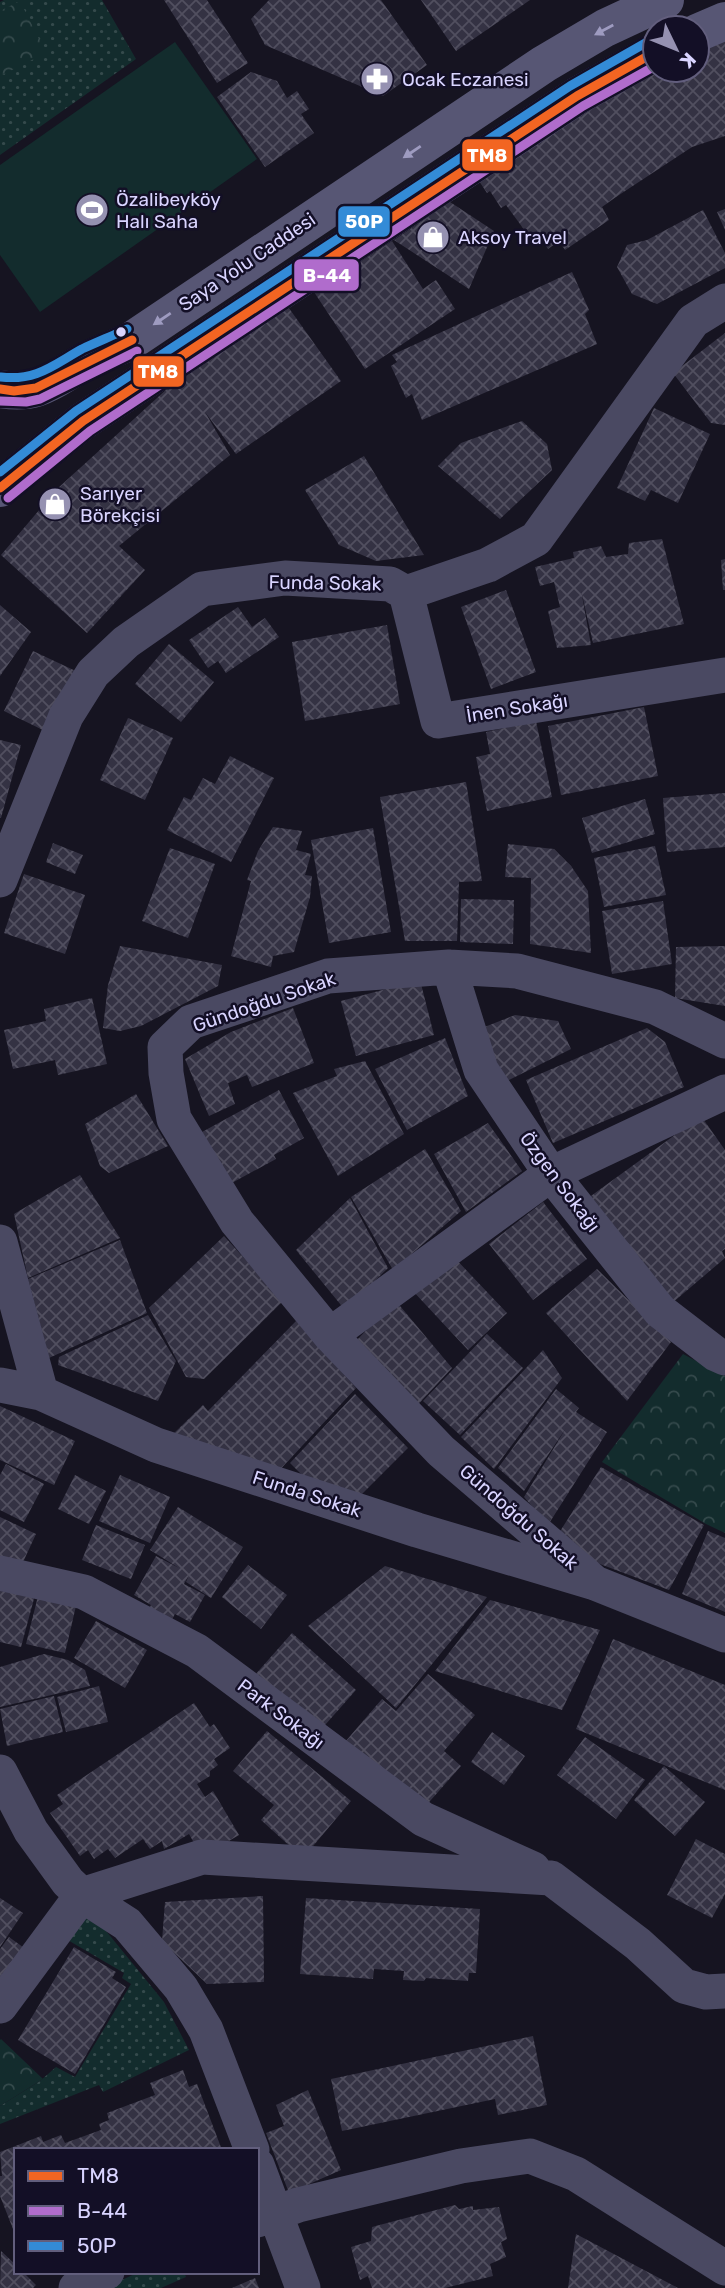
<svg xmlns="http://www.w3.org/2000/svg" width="725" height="2288" font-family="Rubik,sans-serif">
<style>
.grass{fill:url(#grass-dots)}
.park{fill:url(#park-crowns)}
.pitch{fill:#132c2d}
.building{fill:url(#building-cross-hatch)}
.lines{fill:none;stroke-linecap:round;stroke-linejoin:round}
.minor{stroke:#4a4962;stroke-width:35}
.secondary{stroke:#575674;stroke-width:38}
.bus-1-casing{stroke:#130f26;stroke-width:14}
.bus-2-casing{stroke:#130f26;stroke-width:14}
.bus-3-casing{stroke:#130f26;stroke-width:14}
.bus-1{stroke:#f26522;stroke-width:9}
.bus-2{stroke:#b06ccc;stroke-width:9}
.bus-3{stroke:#338bd7;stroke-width:9}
.oneway{fill:#9e9bc0}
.bus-dot{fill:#d9d4ff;stroke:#130f26;stroke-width:2.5}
.labels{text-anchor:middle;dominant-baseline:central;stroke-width:5;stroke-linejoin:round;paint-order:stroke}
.poi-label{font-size:19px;fill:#d9d4ff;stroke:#130f26;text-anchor:start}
.street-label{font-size:19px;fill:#d9d4ff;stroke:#130f26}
.line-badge{stroke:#130f26;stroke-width:2.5}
.badge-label{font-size:19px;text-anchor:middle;font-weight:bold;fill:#fff}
</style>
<defs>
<pattern id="grass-dots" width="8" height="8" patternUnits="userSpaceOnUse" patternTransform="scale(1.75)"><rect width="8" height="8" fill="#132c2d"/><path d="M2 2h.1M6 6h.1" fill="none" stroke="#354a4c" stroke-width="1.8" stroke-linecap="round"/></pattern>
<pattern id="park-crowns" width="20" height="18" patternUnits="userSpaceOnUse" patternTransform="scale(1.75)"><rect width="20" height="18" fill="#132c2d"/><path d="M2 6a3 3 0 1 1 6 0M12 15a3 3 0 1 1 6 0" fill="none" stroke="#354a4c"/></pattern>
<pattern id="building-cross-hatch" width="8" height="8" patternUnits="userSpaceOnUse" patternTransform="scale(1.75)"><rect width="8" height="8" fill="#343243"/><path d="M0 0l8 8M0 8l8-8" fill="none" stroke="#514f5f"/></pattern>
</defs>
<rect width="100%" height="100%" fill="#161421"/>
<path class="grass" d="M 4,0 L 102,0 L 136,59 L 0,155 L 0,2 Z
M 89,1910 L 164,2002 L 189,2050 L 103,2092 L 99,2085 L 0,2124 L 0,2106 L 40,2081 L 56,2067 L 75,2077 L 131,1984 L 122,1978 L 124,1973 L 66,1939 Z
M 139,2272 L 184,2272 L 186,2277 L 161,2288 L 105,2288 Z"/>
<path class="park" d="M 20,1 L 46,53 L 0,76 L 0,11 Z
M 683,1354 L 725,1376 L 725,1533 L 706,1524 L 602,1462 Z
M 1,2039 L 43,2079 L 0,2106 L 0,2040 Z"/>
<path class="pitch" d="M 175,42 L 257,159 L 40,312 L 0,255 L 0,165 Z"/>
<path class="building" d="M 164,0 L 207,0 L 248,63 L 217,83 Z
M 269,0 L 381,0 L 427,65 L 383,96 L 265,45 L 251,19 Z
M 421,0 L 530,0 L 456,51 Z
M 725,40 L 725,136 L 692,147 L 616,197 L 602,207 L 609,220 L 565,250 L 559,241 L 548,249 L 541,239 L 534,243 L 506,205 L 501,208 L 490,191 L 487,193 L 477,178 L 658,70 L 697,70 L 697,50 Z
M 251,72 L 277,81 L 287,98 L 297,91 L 309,109 L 301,114 L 314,133 L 265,167 L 217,97 Z
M 450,202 L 494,231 L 469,289 L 394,240 Z
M 725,209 L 725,230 L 717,212 Z
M 703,210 L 725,253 L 725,268 L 657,304 L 632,294 L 617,267 L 627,245 L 647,240 Z
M 392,241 L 423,289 L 436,280 L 455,309 L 365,369 L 314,292 Z
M 572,272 L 589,310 L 585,314 L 597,344 L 422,420 L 412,394 L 406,398 L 391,366 L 397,362 L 392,355 Z
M 286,304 L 341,381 L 236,454 L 205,412 L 230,455 L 119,546 L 145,570 L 87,633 L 1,555 L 57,489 L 179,378 Z
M 725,333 L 725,425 L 711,423 L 673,373 Z
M 654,408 L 710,434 L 678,503 L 651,490 L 645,501 L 617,488 Z
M 522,421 L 547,444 L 552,470 L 500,519 L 438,466 L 461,443 Z
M 364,456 L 424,555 L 376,561 L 339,545 L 305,490 Z
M 662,539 L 684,624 L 593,643 L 581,590 L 591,645 L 557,648 L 548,611 L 560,607 L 554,582 L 540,586 L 535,567 L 574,558 L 573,552 L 601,546 L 606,557 L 628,554 L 629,543 Z
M 725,559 L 725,590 L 723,590 L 721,560 Z
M 506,590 L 536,672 L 491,689 L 461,607 Z
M 0,605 L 31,632 L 0,676 Z
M 238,607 L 252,627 L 265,618 L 279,637 L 226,673 L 218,661 L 208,668 L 189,640 Z
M 387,625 L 400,704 L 305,721 L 292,642 Z
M 169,644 L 214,682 L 181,722 L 135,684 Z
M 33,651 L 80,673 L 51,734 L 4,711 Z
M 644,707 L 658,776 L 561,795 L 548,726 Z
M 128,718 L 173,738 L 145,800 L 100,780 Z
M 536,721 L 552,797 L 487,811 L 476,757 L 490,754 L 486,732 Z
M 0,740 L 21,745 L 1,818 L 0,818 Z
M 230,756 L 274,778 L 231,862 L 167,830 L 184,797 L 191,800 L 203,778 L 215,784 Z
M 466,782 L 482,881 L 459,882 L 457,941 L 405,941 L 380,797 Z
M 725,793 L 725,847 L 667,852 L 663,798 Z
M 645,799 L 655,834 L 592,853 L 582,818 Z
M 273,827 L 302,831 L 296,850 L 311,854 L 305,875 L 312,876 L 310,897 L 294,952 L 273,956 L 271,967 L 231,956 L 251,881 L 247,880 L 258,851 Z
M 373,828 L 391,932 L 329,943 L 311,840 Z
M 53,843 L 83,855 L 75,874 L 46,862 Z
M 508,844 L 554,849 L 571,866 L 588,891 L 591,953 L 530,944 L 531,878 L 505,877 Z
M 655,846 L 666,895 L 604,907 L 594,858 Z
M 170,848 L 215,864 L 188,938 L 142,921 Z
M 24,874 L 85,895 L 65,954 L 4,933 Z
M 461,899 L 514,900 L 513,944 L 460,942 Z
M 663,901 L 672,964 L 612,974 L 602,911 Z
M 120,946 L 222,965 L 218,986 L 141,1026 L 120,1031 L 103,1028 L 108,985 Z
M 725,946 L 725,1006 L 675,998 L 676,947 Z
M 420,980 L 434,1035 L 356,1056 L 341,1001 Z
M 92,998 L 107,1064 L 58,1075 L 55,1060 L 13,1069 L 4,1030 L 46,1021 L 44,1009 Z
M 293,1008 L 314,1063 L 252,1087 L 247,1075 L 228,1083 L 235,1104 L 209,1116 L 185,1059 L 231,1032 Z
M 515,1015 L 558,1021 L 571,1049 L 503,1083 L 482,1028 Z
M 647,1028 L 665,1042 L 684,1087 L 553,1143 L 526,1080 Z
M 445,1038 L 468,1096 L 407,1130 L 375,1069 Z
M 365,1061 L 404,1134 L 338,1176 L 293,1093 L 337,1076 L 334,1069 Z
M 279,1090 L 304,1138 L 274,1155 L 276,1159 L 230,1184 L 202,1132 Z
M 136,1094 L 168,1146 L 109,1173 L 100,1166 L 85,1124 Z
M 701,1116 L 725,1150 L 725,1249 L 722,1251 L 725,1258 L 671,1304 L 584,1201 Z
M 488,1123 L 522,1171 L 466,1212 L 434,1154 Z
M 425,1149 L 461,1211 L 393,1270 L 351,1197 Z
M 80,1175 L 120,1238 L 28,1278 L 14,1214 Z
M 350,1198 L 388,1268 L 345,1310 L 296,1250 Z
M 543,1202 L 587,1259 L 533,1300 L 489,1244 Z
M 224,1236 L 283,1301 L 204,1379 L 186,1377 L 149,1308 Z
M 120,1240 L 147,1313 L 49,1358 L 28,1279 Z
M 450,1253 L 507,1313 L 468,1350 L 411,1289 Z
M 597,1269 L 671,1342 L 627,1401 L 546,1313 Z
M 395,1300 L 452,1368 L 412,1411 L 356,1341 Z
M 148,1315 L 176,1361 L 158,1401 L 58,1365 L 59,1357 Z
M 296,1321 L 356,1388 L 275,1475 L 170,1437 L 203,1405 L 208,1411 Z
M 487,1334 L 523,1368 L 460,1435 L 423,1401 Z
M 543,1350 L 562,1378 L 494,1469 L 461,1437 Z
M 556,1389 L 579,1408 L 576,1412 L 607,1432 L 548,1525 L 524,1497 L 566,1428 L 524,1491 L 498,1468 Z
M 355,1394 L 408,1448 L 359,1497 L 308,1481 L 290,1463 Z
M 0,1406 L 75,1441 L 54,1485 L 0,1460 Z
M 6,1464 L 44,1484 L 24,1522 L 0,1510 L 0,1475 Z
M 601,1467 L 704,1525 L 669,1590 L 576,1555 L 557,1536 Z
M 75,1475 L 106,1491 L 89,1524 L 58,1509 Z
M 120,1475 L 170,1497 L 150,1543 L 99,1521 Z
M 178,1507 L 243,1547 L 211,1598 L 186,1582 L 189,1575 L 184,1584 L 205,1595 L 190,1622 L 175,1614 L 167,1628 L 146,1615 L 151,1605 L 134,1595 L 156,1556 L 179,1568 L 150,1550 Z
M 0,1517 L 36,1534 L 18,1573 L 0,1565 Z
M 96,1525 L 145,1545 L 131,1579 L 82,1560 Z
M 708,1531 L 725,1538 L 725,1612 L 682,1594 Z
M 248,1565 L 287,1595 L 261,1629 L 222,1597 Z
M 385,1566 L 487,1597 L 396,1708 L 308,1626 Z
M 0,1586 L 35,1595 L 21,1647 L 0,1642 Z
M 38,1596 L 76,1606 L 65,1653 L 26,1644 Z
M 490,1600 L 600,1630 L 562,1710 L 435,1671 Z
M 96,1621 L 147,1650 L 125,1688 L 74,1658 Z
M 292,1633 L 356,1690 L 318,1733 L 254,1676 Z
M 613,1639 L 725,1685 L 725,1790 L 576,1729 Z
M 44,1654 L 68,1660 L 85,1670 L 90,1686 L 0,1707 L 0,1667 Z
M 428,1674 L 475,1715 L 444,1751 L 461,1766 L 423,1809 L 345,1742 L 382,1699 L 396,1711 Z
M 99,1686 L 108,1722 L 66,1732 L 57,1697 Z
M 54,1696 L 63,1732 L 7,1746 L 0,1709 Z
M 194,1703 L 210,1727 L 214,1724 L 230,1748 L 214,1759 L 218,1765 L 210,1771 L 210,1776 L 197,1784 L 205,1797 L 213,1791 L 239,1835 L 202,1857 L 189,1834 L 164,1849 L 162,1841 L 150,1849 L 143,1839 L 115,1858 L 108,1849 L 94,1859 L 88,1850 L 80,1856 L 50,1813 L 63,1804 L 57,1795 Z
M 267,1731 L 351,1801 L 303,1858 L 261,1820 L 274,1805 L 233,1771 Z
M 492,1732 L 525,1756 L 504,1785 L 471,1762 Z
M 585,1737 L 645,1780 L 616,1819 L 557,1775 Z
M 664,1766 L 705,1802 L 675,1836 L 634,1800 Z
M 696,1839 L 725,1854 L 725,1894 L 712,1918 L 667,1895 Z
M 263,1896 L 264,1982 L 207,1984 L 162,1941 L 165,1902 Z
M 0,1898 L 23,1913 L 0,1947 Z
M 306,1898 L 480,1909 L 476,1973 L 469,1973 L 468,1981 L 426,1978 L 424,1981 L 403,1980 L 404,1971 L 374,1969 L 373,1979 L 300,1974 Z
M 9,1937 L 27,1950 L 0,1991 L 0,1949 Z
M 74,1947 L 116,1972 L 112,1978 L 126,1987 L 75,2074 L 18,2040 Z
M 533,2036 L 547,2105 L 498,2115 L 495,2099 L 342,2131 L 331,2079 Z
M 183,2070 L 189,2087 L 197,2084 L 222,2150 L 16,2150 L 16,2228 L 13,2229 L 0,2196 L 0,2176 L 2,2176 L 0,2152 L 41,2136 L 43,2142 L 61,2135 L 65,2143 L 101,2130 L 99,2124 L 109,2120 L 107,2113 L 155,2095 L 150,2083 Z
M 308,2090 L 341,2170 L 289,2193 L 266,2133 L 284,2126 L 276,2105 Z
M 455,2205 L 459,2209 L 473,2206 L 473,2210 L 499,2207 L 507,2239 L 501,2242 L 506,2257 L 490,2264 L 493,2276 L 445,2288 L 372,2288 L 368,2276 L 360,2280 L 351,2247 L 371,2241 L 372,2227 Z
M 576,2234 L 678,2288 L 568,2288 Z
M 1,2251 L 16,2265 L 16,2272 L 23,2272 L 36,2285 L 33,2288 L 0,2288 Z
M 255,2278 L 259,2288 L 232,2288 Z"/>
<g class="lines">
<path class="minor" d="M 406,593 L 438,721 L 725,675
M 0,880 L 66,716 L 93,673 L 126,642 L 202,589 L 285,578 L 390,584 L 406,593 L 488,565 L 536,539 L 693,321 L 725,301
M 449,967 L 481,1070 L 551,1174 L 660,1311 L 716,1354 L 725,1358
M 0,1242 L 41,1393 L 156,1445 L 417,1530 L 595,1583 L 725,1635
M 330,1335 L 551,1174 L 725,1092
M 0,1385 L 41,1393
M 0,1573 L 84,1592 L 197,1651 L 423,1819 L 533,1869
M 595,1583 L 441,1451 L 330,1335 L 237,1222 L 174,1119 L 166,1073 L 165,1047 L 191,1022 L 328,976 L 449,967 L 517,971 L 655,1007 L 725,1041
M 0,1772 L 31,1831 L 68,1882 L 82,1895 L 127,1924 L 181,1988 L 206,2030 L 252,2150
M 0,2006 L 82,1895 L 202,1857 L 551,1878 L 638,1944 L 684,1986 L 706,1992 L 725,1991
M 257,2165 L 303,2288
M 257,2220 L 298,2205 L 461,2166 L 530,2156 L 576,2174 L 725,2268
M 76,2288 L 107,2272"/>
<path class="secondary" d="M 697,33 L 725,21
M 0,389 C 40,396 53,379 86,361 C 100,354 116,348 131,341 L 544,64 L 605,28 L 665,0
M 0,488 L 83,421 L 577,96 L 655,52"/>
<defs>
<path id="bus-1" d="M 0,389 L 14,391 L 36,388 L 132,340
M 0,488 L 83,421 L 577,96 L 655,52"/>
<path id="bus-2" d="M 0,401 L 26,402 L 40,399 L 137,351
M 8,498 L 90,431 L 583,106 L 655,66"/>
<path id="bus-3" d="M 1,377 C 37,381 53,365 82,349 C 97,342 112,336 127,329
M 0,472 L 76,411 L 570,86 L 649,41"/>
</defs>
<use href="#bus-1" class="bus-1-casing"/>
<use href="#bus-2" class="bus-2-casing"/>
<use href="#bus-3" class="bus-3-casing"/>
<use href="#bus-1" class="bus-1"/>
<use href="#bus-2" class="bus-2"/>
<use href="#bus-3" class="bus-3"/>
</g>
<defs><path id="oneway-solid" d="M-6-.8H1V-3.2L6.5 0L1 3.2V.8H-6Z" transform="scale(1.75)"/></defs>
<g class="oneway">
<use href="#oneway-solid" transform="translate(604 30) rotate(152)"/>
<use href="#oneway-solid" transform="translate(412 152) rotate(146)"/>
<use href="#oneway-solid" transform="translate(162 319) rotate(146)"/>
</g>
<defs>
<symbol id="pharmacy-disc" viewBox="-11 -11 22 22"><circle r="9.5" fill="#9591b1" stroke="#130f26"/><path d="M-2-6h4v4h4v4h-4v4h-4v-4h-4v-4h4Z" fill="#fff"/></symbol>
<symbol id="stadium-disc" viewBox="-11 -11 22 22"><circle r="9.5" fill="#9591b1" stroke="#130f26"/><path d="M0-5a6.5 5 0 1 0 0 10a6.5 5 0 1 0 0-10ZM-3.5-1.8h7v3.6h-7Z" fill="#fff"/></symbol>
<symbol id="shop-disc" viewBox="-11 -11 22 22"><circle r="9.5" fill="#9591b1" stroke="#130f26"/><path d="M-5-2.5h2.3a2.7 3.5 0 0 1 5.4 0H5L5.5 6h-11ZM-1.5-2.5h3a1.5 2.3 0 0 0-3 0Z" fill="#fff"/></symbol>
</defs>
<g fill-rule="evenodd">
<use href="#pharmacy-disc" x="358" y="60" width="38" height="38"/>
<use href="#stadium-disc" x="73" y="191" width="38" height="38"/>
<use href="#shop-disc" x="414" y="218" width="38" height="38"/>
<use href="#shop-disc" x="36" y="485" width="38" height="38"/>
</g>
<circle class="bus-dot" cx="121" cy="332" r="6"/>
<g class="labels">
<g class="poi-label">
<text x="402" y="79">Ocak Eczanesi</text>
<text x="116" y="199">Özalibeyköy<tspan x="116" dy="22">Halı Saha</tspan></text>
<text x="458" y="237">Aksoy Travel</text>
<text x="80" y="493">Sarıyer<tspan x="80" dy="22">Börekçisi</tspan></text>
</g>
<g class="street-label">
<text transform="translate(247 262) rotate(-34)">Saya Yolu Caddesi</text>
<text transform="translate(325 583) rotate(1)">Funda Sokak</text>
<text transform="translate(517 708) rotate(-9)">İnen Sokağı</text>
<text transform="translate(264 1002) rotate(-19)">Gündoğdu Sokak</text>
<text transform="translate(560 1182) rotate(53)">Özgen Sokağı</text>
<text transform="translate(307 1494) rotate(18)">Funda Sokak</text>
<text transform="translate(519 1517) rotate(41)">Gündoğdu Sokak</text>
<text transform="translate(281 1714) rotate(37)">Park Sokağı</text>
</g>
</g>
<g class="line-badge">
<rect x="461" y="138" width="53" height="34" rx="7" fill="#f26522"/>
<rect x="337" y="205" width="54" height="33" rx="7" fill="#338bd7"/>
<rect x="293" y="258" width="67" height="34" rx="7" fill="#b06ccc"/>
<rect x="132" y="355" width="53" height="33" rx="7" fill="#f26522"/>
</g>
<g class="badge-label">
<text x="487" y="162">TM8</text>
<text x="364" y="228">50P</text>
<text x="327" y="282">B-44</text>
<text x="158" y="378">TM8</text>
</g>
<rect x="14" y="2148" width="245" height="126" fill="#130f26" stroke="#625e7d" stroke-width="2"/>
<rect x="28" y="2171" width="35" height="10" fill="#f26522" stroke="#625e7d" stroke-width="2"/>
<text x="77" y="2183" font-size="21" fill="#d9d4ff">TM8</text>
<rect x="28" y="2206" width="35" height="10" fill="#b06ccc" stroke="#625e7d" stroke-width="2"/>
<text x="77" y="2218" font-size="21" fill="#d9d4ff">B-44</text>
<rect x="28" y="2241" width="35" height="10" fill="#338bd7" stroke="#625e7d" stroke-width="2"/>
<text x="77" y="2253" font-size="21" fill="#d9d4ff">50P</text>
<g transform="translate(676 49) rotate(133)"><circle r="33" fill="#130f26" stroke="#625e7d" stroke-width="2"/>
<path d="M0-5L12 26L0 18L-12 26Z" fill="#9591b1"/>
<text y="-10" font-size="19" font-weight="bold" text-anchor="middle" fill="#d9d4ff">K</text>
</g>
</svg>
